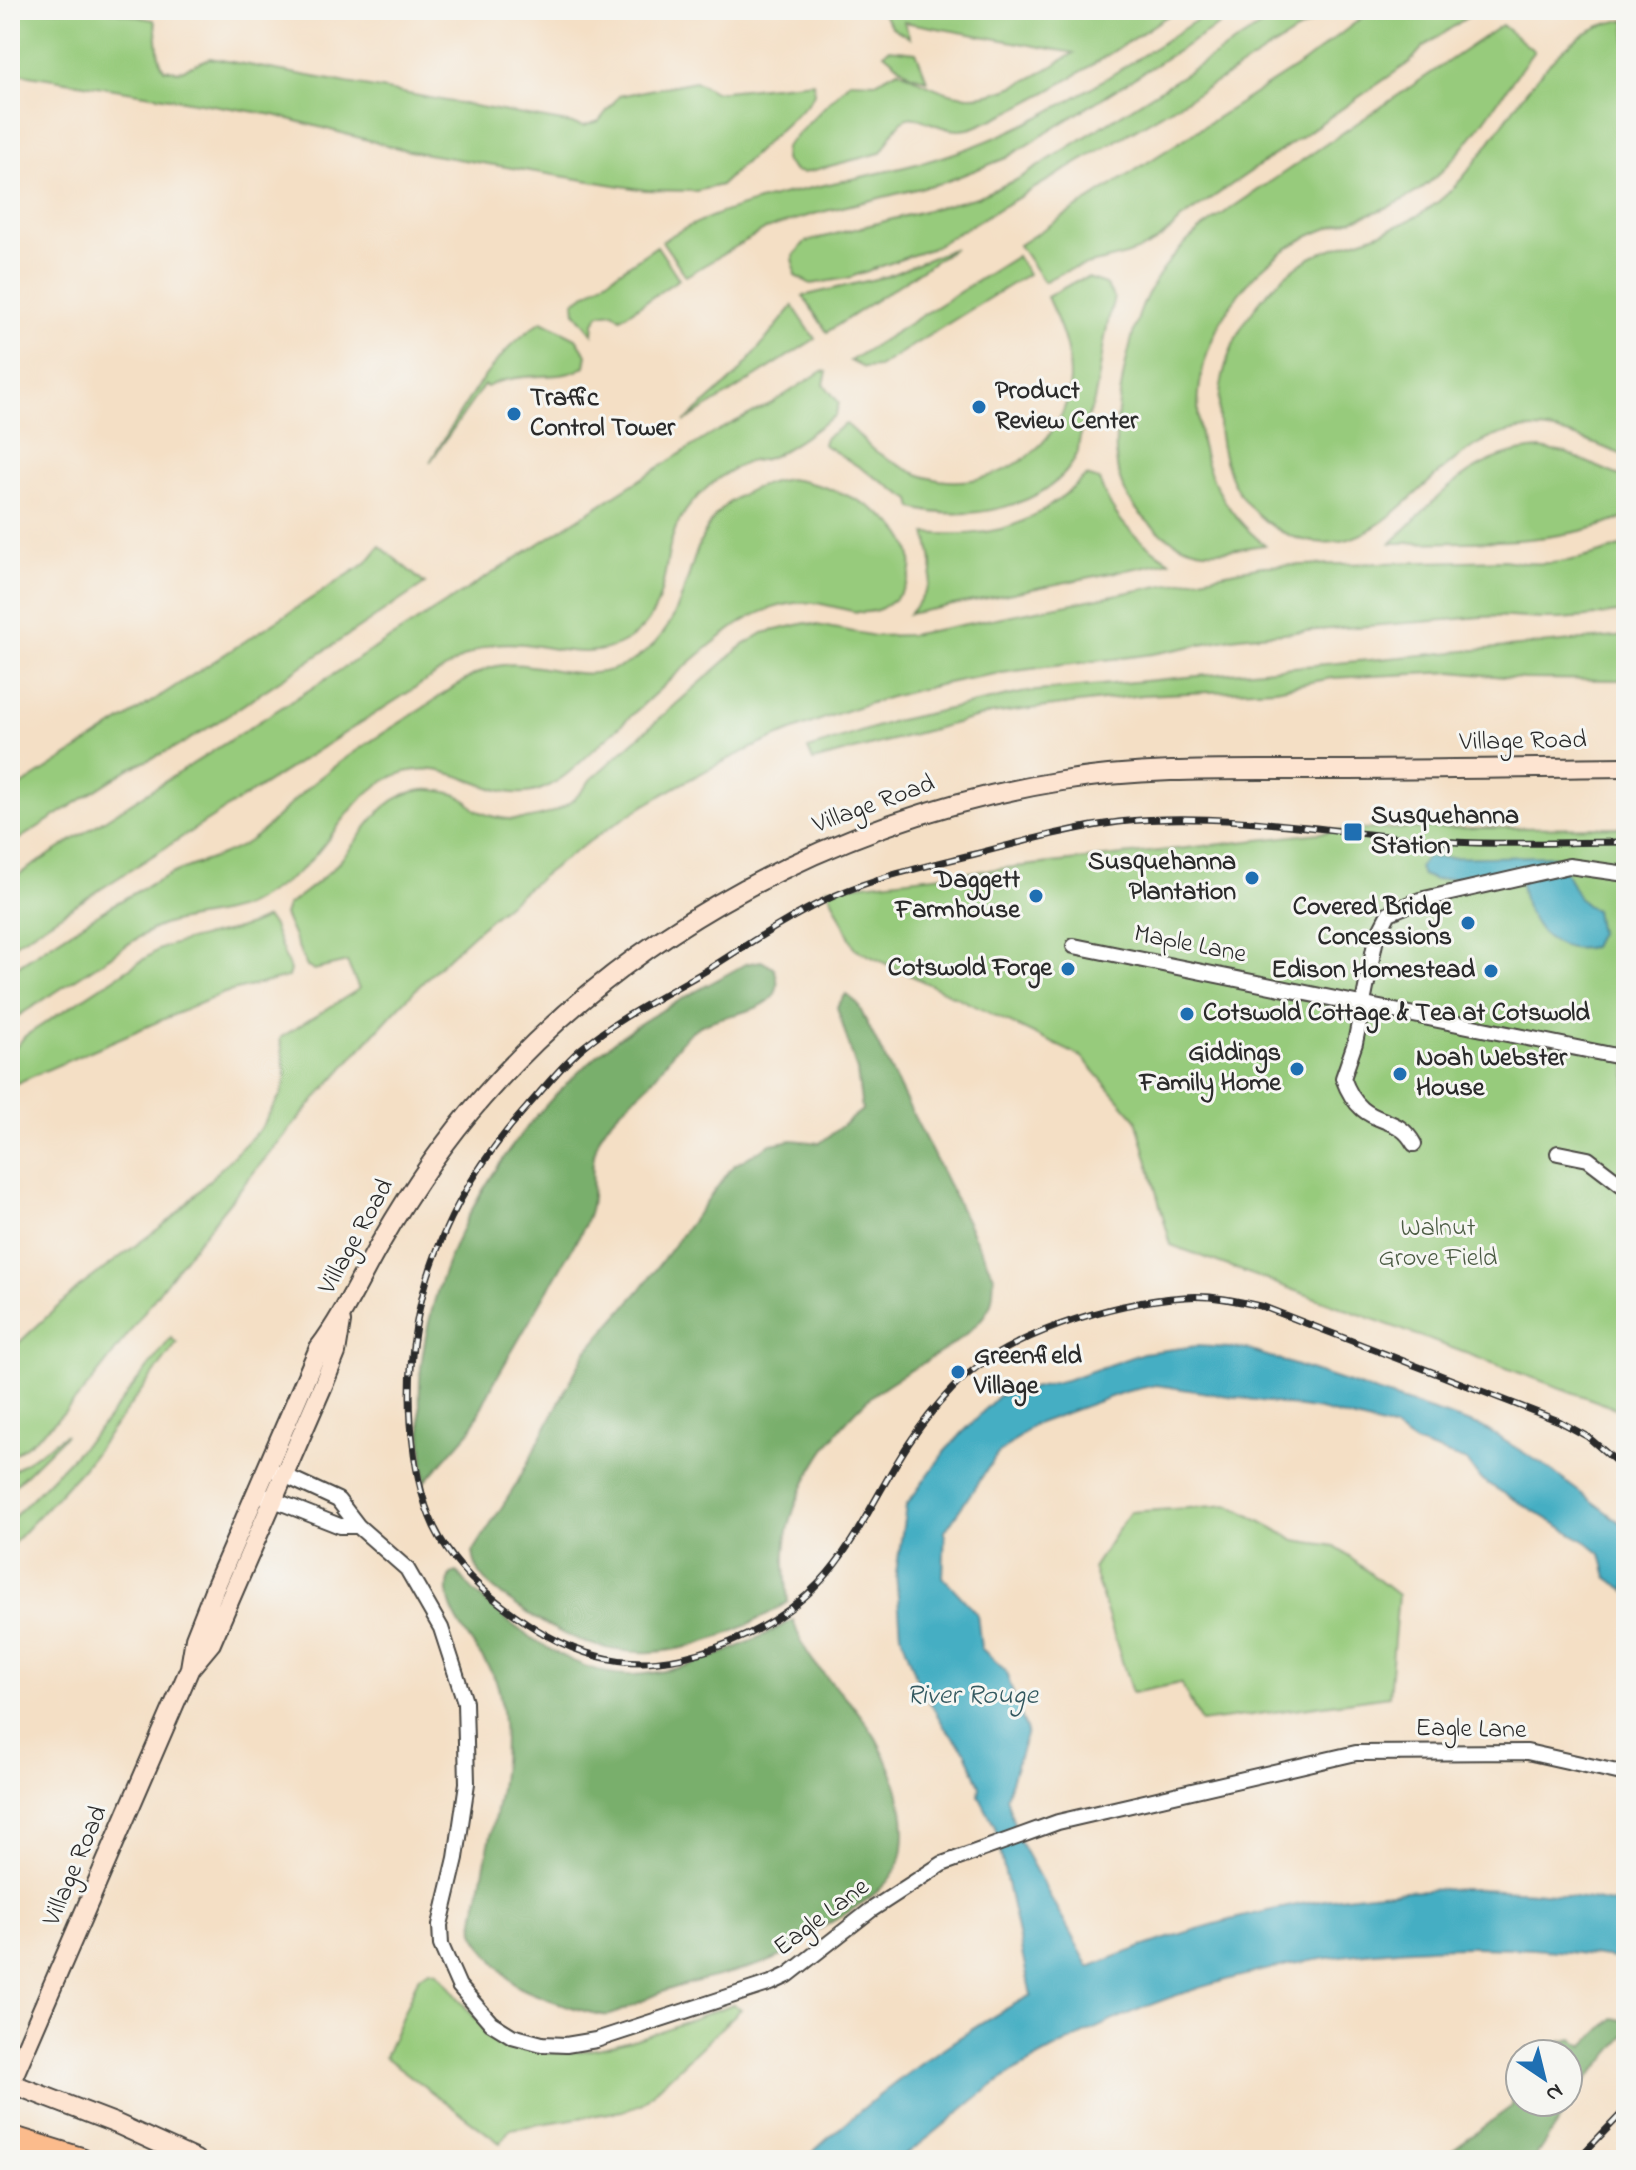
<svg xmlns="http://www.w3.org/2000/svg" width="1636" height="2170" font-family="'Indie Flower',sans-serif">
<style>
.green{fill:#97cb7c;stroke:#617b54;stroke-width:2}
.forest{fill:#79af6c;stroke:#526d4c;stroke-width:2}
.water{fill:#45aec3;stroke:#386c77;stroke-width:2}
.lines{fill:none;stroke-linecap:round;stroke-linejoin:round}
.street-casing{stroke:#494642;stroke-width:18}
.secondary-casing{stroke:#494642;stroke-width:22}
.highway-casing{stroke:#494642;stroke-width:28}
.street{stroke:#fff;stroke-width:14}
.secondary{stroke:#fde4d1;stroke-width:18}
.highway{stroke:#fbbb8c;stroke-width:24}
.rail-casing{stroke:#2b2b2b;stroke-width:7}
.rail{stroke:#f6f6f2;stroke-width:4;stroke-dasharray:12;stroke-linecap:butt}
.poi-dot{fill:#1f6fb2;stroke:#f6f6f2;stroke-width:3}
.labels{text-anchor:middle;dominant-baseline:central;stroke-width:6;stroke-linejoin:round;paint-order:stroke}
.poi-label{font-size:26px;font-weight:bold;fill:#2b2b2b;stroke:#f6f6f2;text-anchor:start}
.street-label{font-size:26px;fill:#2b2b2b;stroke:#f6f6f2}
.park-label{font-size:26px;fill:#4b5b43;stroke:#f6f6f2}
.water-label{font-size:28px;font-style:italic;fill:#345960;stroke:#f6f6f2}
</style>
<rect width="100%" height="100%" fill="#f6f6f2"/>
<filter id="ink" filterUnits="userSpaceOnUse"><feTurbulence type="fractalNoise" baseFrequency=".0125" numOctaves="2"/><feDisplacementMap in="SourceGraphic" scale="16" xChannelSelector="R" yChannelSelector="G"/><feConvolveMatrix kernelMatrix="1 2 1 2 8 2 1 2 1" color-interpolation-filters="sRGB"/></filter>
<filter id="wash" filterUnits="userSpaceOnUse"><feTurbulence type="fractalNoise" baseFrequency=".006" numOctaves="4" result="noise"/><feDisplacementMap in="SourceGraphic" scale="32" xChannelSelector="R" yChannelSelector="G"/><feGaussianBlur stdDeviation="1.8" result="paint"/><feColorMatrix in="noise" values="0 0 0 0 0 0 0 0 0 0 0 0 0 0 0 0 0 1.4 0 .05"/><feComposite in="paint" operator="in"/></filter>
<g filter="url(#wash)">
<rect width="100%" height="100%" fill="#f4dfc5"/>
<path class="green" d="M 10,10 L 105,10 L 154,20 C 159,37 155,53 164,69 L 179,71 L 210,58 L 584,126 L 599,121 L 619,96 L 695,81 L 714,92 L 813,82 L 814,94 L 807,104 L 721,185 L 696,191 L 645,190 L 409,151 L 274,115 L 10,72 Z
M 880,10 L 1177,10 C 1112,52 1048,97 975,127 C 946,139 920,111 905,119 C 893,127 889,143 880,153 L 803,173 L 794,171 L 784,160 L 785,147 L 850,81 L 876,82 L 898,70 C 918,80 946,96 969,96 C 1005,97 1045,71 1074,53 L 904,22 L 910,38 L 892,27 Z
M 1212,10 L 1243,10 L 1006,158 L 945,182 L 814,214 L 766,229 L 686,276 L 662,241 C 737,194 849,184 935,159 C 1037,130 1124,67 1212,10 Z
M 1287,10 L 1331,10 L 1222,79 L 930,249 L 848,278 L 811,284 L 795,276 L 793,256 L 805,242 L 977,197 L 1018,179 Z
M 1372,10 L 1478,10 L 1423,47 L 1410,62 L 1180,220 C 1140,268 1091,253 1044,282 L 1019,245 L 1304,62 Z
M 1626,20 L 1626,456 C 1584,441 1551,420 1505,433 C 1421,456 1379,580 1282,532 C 1260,520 1239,499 1230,475 C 1212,430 1216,378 1238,334 C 1256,300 1287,267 1323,252 C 1346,243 1370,238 1392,228 C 1409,221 1425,213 1439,201 C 1499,153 1542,26 1626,20 Z
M 1502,25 L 1534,51 C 1500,95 1463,160 1418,191 C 1377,219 1326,221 1285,250 C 1183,321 1164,465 1265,545 C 1244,547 1218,554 1198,550 C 1162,542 1126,508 1118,472 C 1109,430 1129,325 1151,288 C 1164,264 1182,245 1202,228 Z
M 889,49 L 916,52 L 927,80 L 909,74 L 884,53 Z
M 657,246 L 679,279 L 621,318 L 613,312 L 600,314 L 594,322 L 593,334 L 575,312 L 574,302 Z
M 955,248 L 827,332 L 803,296 L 888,276 Z
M 1017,256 L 1028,274 L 878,367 L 864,368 L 850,361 Z
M 1088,278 L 1105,284 L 1114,298 C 1103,334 1102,366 1094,401 C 1090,415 1081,428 1079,442 C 1078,446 1079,450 1077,454 C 1054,508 962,523 913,508 L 911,500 L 823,444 L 825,438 L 846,424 C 856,431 866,444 872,449 C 886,458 909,472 926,477 C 989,496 1068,448 1070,379 C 1070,348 1060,325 1047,297 L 1076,281 Z
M 793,306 L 815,339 L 684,422 L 737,375 Z
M 542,321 L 576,338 L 587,355 L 585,366 C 565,383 518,369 487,387 L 484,385 L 430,462 C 461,411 490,355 542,321 Z
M 822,371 L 827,372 L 824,384 L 839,403 L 835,416 C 814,429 791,449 768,458 C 761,461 752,460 745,463 C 720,474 695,495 681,518 C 657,557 676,611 626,641 C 582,667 541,638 495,644 C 484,646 472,653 462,658 L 10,947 L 10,880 L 713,433 L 772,403 Z
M 1540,449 L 1566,453 L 1626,479 L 1626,517 C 1552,547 1469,541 1391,543 C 1440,497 1469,454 1540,449 Z
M 1086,476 L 1099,480 C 1113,520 1136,540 1170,561 L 909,614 C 936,583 936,572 926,533 C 999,539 1033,525 1086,476 Z
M 788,479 C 831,484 918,516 911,570 C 909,587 896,600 882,608 C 861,619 836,605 815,603 C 787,600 755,612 733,628 C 686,662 644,705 601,743 C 583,759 565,780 542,789 C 489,810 449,745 386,780 C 346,802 328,851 291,878 C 276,888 259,900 243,907 C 216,917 185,916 158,927 C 139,935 122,949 105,960 C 73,981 42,1001 10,1021 L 10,971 C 61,938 111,903 165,877 C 192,863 223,858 248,842 C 272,826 289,803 311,785 C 345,756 382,734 420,710 C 440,697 460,681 482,671 C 532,648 575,695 634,660 C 717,609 660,501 788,479 Z
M 1626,545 L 1626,612 C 1601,615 1574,620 1549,619 C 1526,619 1504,615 1481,617 C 1401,624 1320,629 1240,637 C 1208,641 1177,651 1145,655 C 1077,664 1010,669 943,684 C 728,731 544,852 395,1011 C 314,1098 236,1191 164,1285 C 117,1347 77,1414 10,1457 L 10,1351 L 78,1288 L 170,1220 L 261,1128 L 281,1094 L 286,1077 L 280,1038 L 359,989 L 347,962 L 314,970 L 307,967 L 284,915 L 287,906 C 304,892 323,880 338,863 C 365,835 379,794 423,790 C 434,789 455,792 464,799 C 470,802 471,808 478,811 C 516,829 568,817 590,780 L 743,645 L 763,633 L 806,623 L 875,636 L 910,635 L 1262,566 L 1504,560 C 1548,569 1585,559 1626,545 Z
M 380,546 L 425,584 L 216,723 L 180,745 L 129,769 L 10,845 L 10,793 L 366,563 Z
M 1626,636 L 1626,680 L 1524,679 L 1453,672 L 1332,678 L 1276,689 L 1143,695 L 990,714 L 813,761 L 808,749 L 894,721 L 1026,692 Z
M 1626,827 L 1626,1412 L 1171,1245 L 1136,1119 L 1082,1057 L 855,949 L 827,888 L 1356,829 Z
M 266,918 L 272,924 L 290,970 L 288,977 L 224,993 L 10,1086 L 10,1054 L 25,1036 L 158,950 C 193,934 232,936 266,918 Z
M 171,1338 L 177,1343 L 83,1468 L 10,1547 L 10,1521 L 102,1426 Z
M 66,1434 L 65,1436 L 10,1490 L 10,1473 Z
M 1230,1505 L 1295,1540 L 1335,1546 L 1398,1595 L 1389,1696 L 1201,1722 L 1181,1683 L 1132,1693 L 1093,1568 L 1130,1512 Z
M 430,1970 L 437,1972 C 454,1990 465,2011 486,2027 C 557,2085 659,2029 733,2004 L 741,2009 L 641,2104 L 622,2111 L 510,2129 L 500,2143 L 385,2057 L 419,1976 Z"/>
<path class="forest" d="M 761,961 L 774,968 C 794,1018 721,1008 692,1031 C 676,1044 666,1064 653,1079 C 635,1100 606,1117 597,1144 C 589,1165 595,1185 591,1205 C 590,1213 586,1221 583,1229 L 493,1384 L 470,1431 L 425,1482 C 423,1444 417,1404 421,1367 C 436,1243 506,1133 600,1053 C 642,1017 697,992 745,964 Z
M 846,994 L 857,1003 L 994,1276 C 993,1285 994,1297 990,1306 C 971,1345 905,1368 873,1395 C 831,1431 788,1496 785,1553 C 784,1569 787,1586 788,1602 C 694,1661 611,1675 517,1606 C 496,1591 475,1579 473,1552 L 516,1485 L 585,1353 L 640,1290 L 733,1166 L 771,1144 L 792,1140 L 820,1143 L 862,1110 L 857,1071 L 837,1007 Z
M 457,1572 C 491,1616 575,1677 632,1675 C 690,1672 742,1647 793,1620 C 807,1664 827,1676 855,1708 C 885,1744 909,1800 903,1848 C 898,1890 848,1911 815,1932 C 805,1938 797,1948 786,1954 C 751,1972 702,1977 665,1991 C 651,1996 620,2013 610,2015 C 597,2018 532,1994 519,1987 C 511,1983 475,1940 474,1931 C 472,1919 478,1902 480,1890 C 489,1835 508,1779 503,1723 C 502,1710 501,1693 496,1681 C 483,1650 435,1610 451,1574 Z
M 1613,2018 L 1626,2021 L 1626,2035 L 1583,2085 L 1533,2160 L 1438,2160 L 1512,2106 L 1512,2092 L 1520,2081 L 1520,2102 L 1568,2102 L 1568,2054 L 1548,2054 L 1560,2042 L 1573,2039 L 1584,2046 Z"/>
<path class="water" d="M 1553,856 C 1573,873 1569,899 1595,910 L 1599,933 L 1592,947 C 1554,955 1532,929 1523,895 C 1521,886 1521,878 1516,871 L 1435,880 L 1422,875 L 1419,868 L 1426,858 Z
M 1197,1346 L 1246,1349 L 1482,1427 L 1542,1464 L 1622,1524 L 1626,1529 L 1626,1591 L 1607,1577 L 1601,1554 L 1588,1543 L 1480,1479 L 1467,1461 L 1415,1443 L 1394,1429 L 1320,1410 L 1156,1385 L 1124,1392 L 1033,1425 L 997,1455 L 945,1531 L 943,1577 L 977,1614 L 981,1648 L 1005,1670 L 1027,1732 L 1006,1797 L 1019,1840 L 1089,1967 C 1259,1898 1445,1867 1626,1906 L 1626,1960 C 1436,1928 1231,1955 1060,2046 C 1035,2059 1009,2073 987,2090 C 970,2102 910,2156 896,2160 C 872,2166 830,2160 804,2160 C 873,2096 947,2040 1031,1995 L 995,1827 L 979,1796 L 980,1786 L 966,1752 L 945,1728 L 918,1682 L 901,1634 L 896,1573 L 906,1506 L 946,1450 L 998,1396 L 1066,1380 L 1143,1353 Z"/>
</g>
<g filter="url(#ink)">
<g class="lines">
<defs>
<path id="street" d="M 1074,946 L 1626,1058
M 1414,1144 C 1395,1109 1363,1133 1343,1078 L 1355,1043 L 1376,938 L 1389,913 L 1420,900 L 1569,866 L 1626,874
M 1558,1153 L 1588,1159 L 1626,1188
M 275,1471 L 338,1500 L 358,1526 L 407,1569 L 441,1628 L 465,1702 L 467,1783 L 456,1858 L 440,1925 L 441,1945 L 459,1986 L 491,2023 L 512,2036 L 542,2044 L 566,2045 L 596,2040 L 771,1983 L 788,1975 L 871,1910 L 942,1864 L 1058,1822 L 1356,1753 L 1527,1752 L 1626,1774
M 264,1496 L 340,1526 L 358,1526"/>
<path id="secondary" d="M 191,1667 L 211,1643 L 324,1383 L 336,1353 L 341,1322
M 10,2083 L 117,2124 L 196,2160
M 10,2084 L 190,1668 L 195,1638 L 214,1590 L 319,1348 C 344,1315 360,1278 381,1242 C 411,1190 444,1141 483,1097 C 632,927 840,817 1062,781 C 1144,768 1227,770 1309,770 C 1415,770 1520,768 1626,767"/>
<path id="highway" d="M 10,2138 L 81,2160"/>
</defs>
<use href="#street" class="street-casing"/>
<use href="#secondary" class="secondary-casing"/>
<use href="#highway" class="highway-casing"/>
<use href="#street" class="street"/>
<use href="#secondary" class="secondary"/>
<use href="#highway" class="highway"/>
<defs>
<path id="rail" d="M 1626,842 C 1559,842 1492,846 1425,840 C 1323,831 1221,811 1119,822 C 1070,828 1022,842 975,854 C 927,866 879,876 834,896 C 790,916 748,944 707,970 C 665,995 619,1017 582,1048 C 562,1065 545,1087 527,1107 C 447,1196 403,1302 411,1423 C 417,1507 436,1555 503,1606 C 532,1628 562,1647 597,1656 C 638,1667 675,1662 715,1648 C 868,1593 856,1489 952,1389 C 1003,1335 1112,1302 1185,1297 C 1212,1295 1238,1301 1264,1307 L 1559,1421 L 1588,1437 L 1626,1470
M 1577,2160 L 1626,2109"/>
</defs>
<use href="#rail" class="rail-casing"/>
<use href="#rail" class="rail"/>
</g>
</g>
<g class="poi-dot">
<circle cx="979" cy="407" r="8"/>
<circle cx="514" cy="414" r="8"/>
<rect x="1343" y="822" width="20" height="20" rx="4"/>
<circle cx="1252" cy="878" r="8"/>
<circle cx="1036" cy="896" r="8"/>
<circle cx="1468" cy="923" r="8"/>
<circle cx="1068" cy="969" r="8"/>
<circle cx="1491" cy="971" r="8"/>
<circle cx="1187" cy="1014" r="8"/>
<circle cx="1297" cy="1069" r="8"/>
<circle cx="1400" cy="1074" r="8"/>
<circle cx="958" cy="1372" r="8"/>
</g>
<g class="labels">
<g class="poi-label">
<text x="995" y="392">Product<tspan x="995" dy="30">Review Center</tspan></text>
<text x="530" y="399">Traffic<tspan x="530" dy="30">Control Tower</tspan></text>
<text x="1371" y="817">Susquehanna<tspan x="1371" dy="30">Station</tspan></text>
<text x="1236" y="863" text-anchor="end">Susquehanna<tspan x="1236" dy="30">Plantation</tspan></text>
<text x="1020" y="881" text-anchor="end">Daggett<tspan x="1020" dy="30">Farmhouse</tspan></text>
<text x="1452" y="908" text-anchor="end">Covered Bridge<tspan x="1452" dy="30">Concessions</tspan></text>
<text x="1052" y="969" text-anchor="end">Cotswold Forge</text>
<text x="1475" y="971" text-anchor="end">Edison Homestead</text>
<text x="1203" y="1014">Cotswold Cottage &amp; Tea at Cotswold</text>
<text x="1281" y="1054" text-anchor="end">Giddings<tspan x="1281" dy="30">Family Home</tspan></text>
<text x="1416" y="1059">Noah Webster<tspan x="1416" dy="30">House</tspan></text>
<text x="974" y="1357">Greenfield<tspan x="974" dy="30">Village</tspan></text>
</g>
<g class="street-label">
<text transform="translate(1523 742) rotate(-1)">Village Road</text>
<text transform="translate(874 805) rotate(-20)">Village Road</text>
<text transform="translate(1190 945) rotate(11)">Maple Lane</text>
<text transform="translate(357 1237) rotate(-61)">Village Road</text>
<text transform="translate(1471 1730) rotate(1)">Eagle Lane</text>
<text transform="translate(76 1866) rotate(-67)">Village Road</text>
<text transform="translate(822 1918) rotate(-37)">Eagle Lane</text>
</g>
<g class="park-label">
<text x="1438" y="1229">Walnut<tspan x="1438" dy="30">Grove Field</tspan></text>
</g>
<g class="water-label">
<text x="972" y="1696">River Rouge</text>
</g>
</g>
<rect width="1636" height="2170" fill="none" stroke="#f6f6f2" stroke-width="40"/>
<g transform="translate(1544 2078) rotate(145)"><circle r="38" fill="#f6f6f2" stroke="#a5a5a2" stroke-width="2"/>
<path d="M0-6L14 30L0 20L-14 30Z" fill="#1f6fb2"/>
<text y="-12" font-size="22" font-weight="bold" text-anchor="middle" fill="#2b2b2b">N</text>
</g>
</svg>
